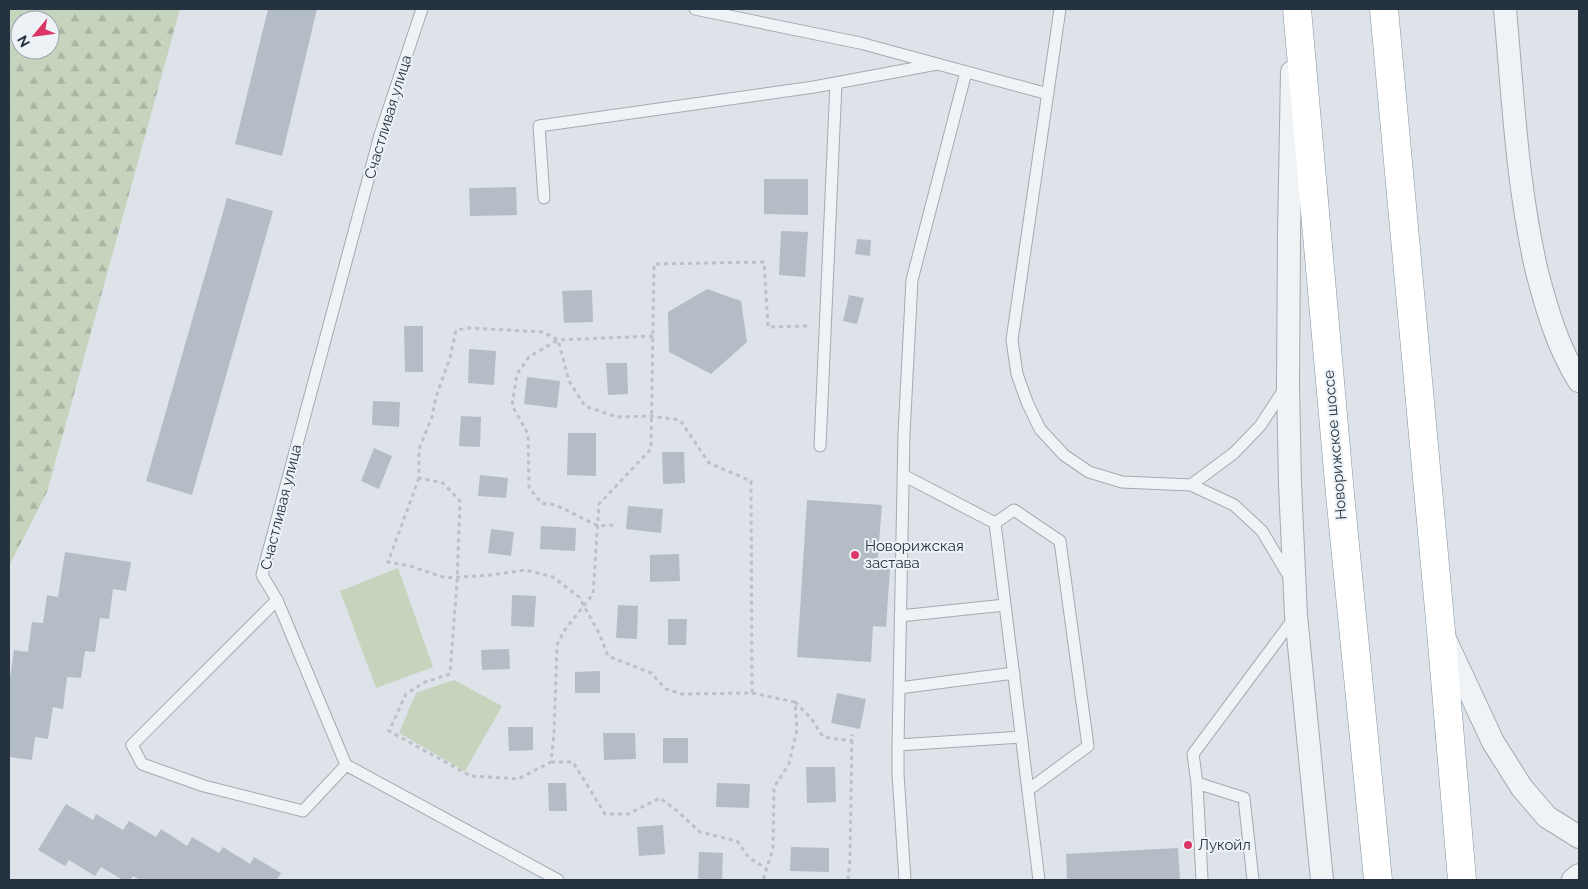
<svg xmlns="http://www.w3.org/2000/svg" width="1588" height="889" font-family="Raleway,sans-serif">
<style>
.forest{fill:url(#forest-firs);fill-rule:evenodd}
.green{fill:#c6d3bd}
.building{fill:#b4bdc6}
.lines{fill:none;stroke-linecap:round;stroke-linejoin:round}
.lane-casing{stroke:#a2abb2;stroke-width:13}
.street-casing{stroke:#a2abb2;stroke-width:24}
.highway-casing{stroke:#8393a0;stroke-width:29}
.path{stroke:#bbc1c7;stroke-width:3;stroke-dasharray:4 4;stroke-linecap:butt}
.lane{stroke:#f0f3f6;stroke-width:11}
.street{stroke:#f0f3f6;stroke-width:22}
.highway{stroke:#fff;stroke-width:28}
.poi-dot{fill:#da3665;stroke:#edf2f6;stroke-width:2}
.labels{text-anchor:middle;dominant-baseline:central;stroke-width:4;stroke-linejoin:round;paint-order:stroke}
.street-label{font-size:15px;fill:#253340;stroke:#edf2f6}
.poi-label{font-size:15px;fill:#253340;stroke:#edf2f6;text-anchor:start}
</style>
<defs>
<pattern id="forest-firs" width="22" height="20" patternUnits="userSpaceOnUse" patternTransform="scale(1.25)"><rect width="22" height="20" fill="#c6d3bd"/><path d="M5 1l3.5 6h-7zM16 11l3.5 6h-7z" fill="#aab6a4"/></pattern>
</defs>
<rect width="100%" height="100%" fill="#dde3e8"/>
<path class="forest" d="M 9,9 L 180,9 L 47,492 L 9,566 ZM 20,20 L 50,20 L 50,50 L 20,50 Z"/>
<path class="green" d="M 398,568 L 433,667 L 376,688 L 340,591 Z
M 454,680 L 502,706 L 465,771 L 399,733 L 416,693 Z"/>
<path class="building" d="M 268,9 L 317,9 L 282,156 L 235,144 Z
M 764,179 L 808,179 L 808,215 L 764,214 Z
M 516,187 L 517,215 L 470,216 L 469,188 Z
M 227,198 L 273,211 L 192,495 L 146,481 Z
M 781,231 L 808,232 L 805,277 L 779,275 Z
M 857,239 L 871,240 L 870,256 L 855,254 Z
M 707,289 L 741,301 L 747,342 L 711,374 L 669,352 L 668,312 Z
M 592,290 L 593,322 L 564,323 L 562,291 Z
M 849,295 L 864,298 L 857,324 L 843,321 Z
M 404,326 L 423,326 L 423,372 L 405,372 Z
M 469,349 L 496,351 L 494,385 L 468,383 Z
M 606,363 L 627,363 L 628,394 L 608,395 Z
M 527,377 L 560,381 L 557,408 L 524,404 Z
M 373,401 L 400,402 L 399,427 L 372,425 Z
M 461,416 L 481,417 L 480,447 L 459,446 Z
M 568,433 L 596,433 L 596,476 L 567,475 Z
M 374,448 L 392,456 L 379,489 L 361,481 Z
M 662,452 L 684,452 L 685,483 L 663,484 Z
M 480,475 L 508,478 L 506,498 L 478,496 Z
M 807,500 L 882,505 L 877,568 L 890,569 L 886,627 L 873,626 L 871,662 L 797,657 Z
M 628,506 L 663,509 L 661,533 L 626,529 Z
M 541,526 L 576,528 L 575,551 L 540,549 Z
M 491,529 L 514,532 L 511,556 L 488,553 Z
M 65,552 L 131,562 L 126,591 L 113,589 L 109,619 L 100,618 L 95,652 L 85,651 L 81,678 L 67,677 L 63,709 L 53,707 L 48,739 L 35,737 L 32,760 L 9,757 L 9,685 L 14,650 L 28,652 L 32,622 L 43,623 L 47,595 L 58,597 Z
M 679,554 L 680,581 L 650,582 L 650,555 Z
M 512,595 L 536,596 L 534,627 L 511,626 Z
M 618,605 L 638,606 L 637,639 L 616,638 Z
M 668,619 L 687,619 L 686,645 L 668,645 Z
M 509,649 L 510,669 L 482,670 L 481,650 Z
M 600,671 L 600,693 L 575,693 L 575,672 Z
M 837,693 L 866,699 L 860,729 L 831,723 Z
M 508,727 L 533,727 L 533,750 L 509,751 Z
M 603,733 L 635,733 L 636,759 L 604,760 Z
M 663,738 L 688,738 L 688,763 L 663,763 Z
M 806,767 L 835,767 L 836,802 L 807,803 Z
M 548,783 L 566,783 L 567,811 L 549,811 Z
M 717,783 L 750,784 L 749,808 L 716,807 Z
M 66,804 L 93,820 L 96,814 L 123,830 L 129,821 L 156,837 L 161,829 L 187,846 L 192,837 L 219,853 L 223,847 L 250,864 L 254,857 L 281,873 L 277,880 L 140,880 L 133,876 L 130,880 L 123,880 L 101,867 L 95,876 L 69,860 L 65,866 L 38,850 Z
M 663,825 L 665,854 L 639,856 L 637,827 Z
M 791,847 L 829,848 L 829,872 L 790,871 Z
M 1178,848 L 1180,880 L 1067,880 L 1066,854 Z
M 699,852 L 723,853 L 722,880 L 698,880 Z"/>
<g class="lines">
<defs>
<path id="lane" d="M 422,9 L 380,135 L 262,575 L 277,600 L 346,765 L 558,880
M 695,9 L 860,43 L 1048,94
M 1060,9 L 1012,340 L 1017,374 L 1027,402 L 1040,429 L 1064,455 L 1089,472 L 1122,482 L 1191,485 L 1234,505 L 1262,531 L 1290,578
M 544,198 L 539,126 L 814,87 L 937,64
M 820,446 L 836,83
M 903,475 L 995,523 L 1039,880
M 1191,485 L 1234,453 L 1260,426 L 1285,388
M 995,523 L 1014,510 L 1060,541 L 1088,746 L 1028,790
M 277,600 L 132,745 L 142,764 L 204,786 L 303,811 L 346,765
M 900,616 L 1005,605
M 899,688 L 1014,673
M 898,745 L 1021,737
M 1197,783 L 1244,798 L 1253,880
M 905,880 L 898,774 L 898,745 L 904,434 L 912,280 L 966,72
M 1202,880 L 1197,783 L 1193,754 L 1295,617"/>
<path id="street" d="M 1505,9 C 1513,97 1517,186 1537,272 C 1547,310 1558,348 1579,381
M 1292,72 L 1289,235 L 1288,385 L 1290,484 L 1296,615 L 1322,880
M 1445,639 L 1493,742 L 1522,788 L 1547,817 L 1579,837
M 1573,880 L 1579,875"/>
<path id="highway" d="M 1297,9 L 1340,494 L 1378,880
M 1384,9 L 1441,631 L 1462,880"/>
</defs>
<use href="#lane" class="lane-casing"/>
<use href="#street" class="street-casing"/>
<use href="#highway" class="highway-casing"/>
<path class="path" d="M 653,336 L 558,340 L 543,332 L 469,328 L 456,330 L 450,358 L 436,397 L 432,417 L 419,449 L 419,478 L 443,483 L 460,501 L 457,582 L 450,674 L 425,682 L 406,694 L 389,731 L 471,776 L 518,779 L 551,762 L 554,734 L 557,645 L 564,631 L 593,594 L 599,504 L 651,449 L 654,264 L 764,262 L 768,327 L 807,326
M 419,478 L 388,562 L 410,566 L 446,578 L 490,575 L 526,570 L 553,577 L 579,597 L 599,633 L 608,656 L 651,673 L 666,689 L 682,694 L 752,693 L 751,481 L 709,463 L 680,420 L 651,416 L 617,417 L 585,406 L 569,381 L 558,340 L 529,357 L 517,374 L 512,405 L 528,434 L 529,487 L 541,503 L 556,505 L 598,526 L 616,525
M 752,693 L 795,702 L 797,729 L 789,764 L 774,787 L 773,849 L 763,880
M 795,702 L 811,718 L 823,737 L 853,741
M 551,762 L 573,762 L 605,814 L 628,814 L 660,798 L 676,810 L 700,832 L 737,841 L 749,858 L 766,868
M 848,880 L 850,860 L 852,734"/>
<use href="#lane" class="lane"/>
<use href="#street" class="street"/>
<use href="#highway" class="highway"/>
</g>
<g class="poi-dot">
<circle cx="855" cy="555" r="5"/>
<circle cx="1188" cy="845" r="5"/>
</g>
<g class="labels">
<g class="street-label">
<text transform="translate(388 117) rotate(-73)">Счастливая улица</text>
<text transform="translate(1335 445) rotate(-95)">Новорижское шоссе</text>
<text transform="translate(281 507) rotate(-76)">Счастливая улица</text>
</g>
<g class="poi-label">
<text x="865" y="546">Новорижская<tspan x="865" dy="17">застава</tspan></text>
<text x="1198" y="845">Лукойл</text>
</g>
</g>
<rect width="1588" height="889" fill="none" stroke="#253340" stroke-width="20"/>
<g transform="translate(35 35) rotate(241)"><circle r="24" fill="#edf2f6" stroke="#9da6ad"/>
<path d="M0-4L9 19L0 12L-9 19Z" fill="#da3665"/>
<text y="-8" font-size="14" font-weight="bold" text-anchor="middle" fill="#253340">N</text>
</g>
</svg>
